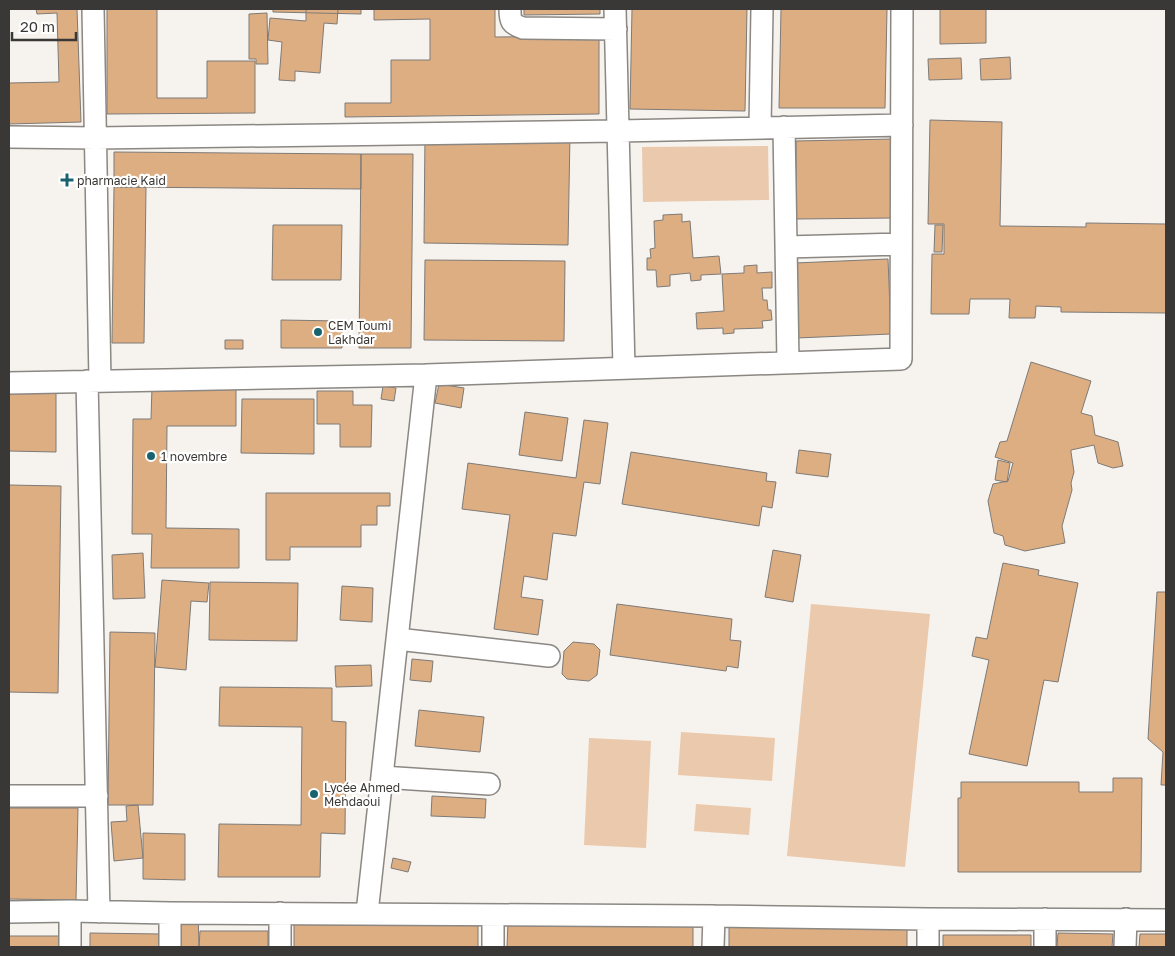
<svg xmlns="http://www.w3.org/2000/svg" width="1175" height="956" font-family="'Golos Text',sans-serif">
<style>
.green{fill:#eac9ac}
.building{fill:#deae83;stroke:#7e7a76}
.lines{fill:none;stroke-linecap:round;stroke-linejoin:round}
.minor-casing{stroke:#8b8783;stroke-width:24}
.minor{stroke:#fff;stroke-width:21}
.poi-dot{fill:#18636f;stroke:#fff;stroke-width:2}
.labels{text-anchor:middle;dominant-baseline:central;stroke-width:4.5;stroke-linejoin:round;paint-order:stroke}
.poi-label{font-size:12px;fill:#3a3836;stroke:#fff;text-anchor:start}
</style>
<rect width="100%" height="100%" fill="#f6f2ed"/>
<path class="green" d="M 768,146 L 769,200 L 643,202 L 642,147 Z
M 811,604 L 930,614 L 905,867 L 787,856 Z
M 681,732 L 775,738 L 772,781 L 678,775 Z
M 589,738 L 651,741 L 646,848 L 584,845 Z
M 696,804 L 751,808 L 749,835 L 694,831 Z"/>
<path class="building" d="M 36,9 L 77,9 L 81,122 L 9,124 L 9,83 L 59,82 L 57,13 L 37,14 Z
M 107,9 L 157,9 L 157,98 L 207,98 L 207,61 L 255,61 L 255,113 L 107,114 Z
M 273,9 L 361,9 L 361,14 L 273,12 Z
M 306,9 L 338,9 L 337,24 L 324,23 L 320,73 L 295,71 L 295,81 L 279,80 L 282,42 L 268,40 L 270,18 L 306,21 Z
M 374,9 L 495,9 L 495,37 L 599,36 L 599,114 L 345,117 L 345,103 L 391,103 L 391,60 L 430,60 L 430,19 L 374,20 Z
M 524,9 L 600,9 L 600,14 L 524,15 Z
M 632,9 L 747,9 L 745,111 L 630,109 Z
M 781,9 L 887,9 L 885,108 L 779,108 Z
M 940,9 L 986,9 L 986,43 L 940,44 Z
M 267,13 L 268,64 L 256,64 L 256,59 L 249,59 L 249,14 Z
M 1010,57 L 1011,79 L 981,80 L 980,59 Z
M 961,58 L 962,79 L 929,80 L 928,59 Z
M 930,120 L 1002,122 L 1000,226 L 1086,227 L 1086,223 L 1166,224 L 1166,313 L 1061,312 L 1061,307 L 1036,306 L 1035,318 L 1009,318 L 1010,299 L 970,299 L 969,314 L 931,314 L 932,254 L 944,254 L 944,224 L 928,224 Z
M 425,134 L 570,135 L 568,245 L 424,243 Z
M 893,139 L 894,218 L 796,219 L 796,141 Z
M 114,152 L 361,154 L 361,189 L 114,187 Z
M 361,154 L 413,154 L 411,348 L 359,348 Z
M 114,187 L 146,187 L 144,343 L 112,343 Z
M 682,214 L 682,222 L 690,221 L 693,258 L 719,256 L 721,274 L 701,275 L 701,280 L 691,281 L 690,273 L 670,275 L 670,286 L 657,287 L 656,270 L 647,270 L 647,258 L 651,258 L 650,249 L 655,248 L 654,221 L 663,220 L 663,215 Z
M 273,225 L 342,225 L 341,280 L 272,280 Z
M 935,225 L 943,225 L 942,252 L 934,252 Z
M 888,259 L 891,334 L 797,338 L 795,263 Z
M 425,260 L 565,261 L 564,341 L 424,340 Z
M 757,265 L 757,273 L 772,272 L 772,288 L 762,288 L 763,300 L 767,300 L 768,310 L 771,310 L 772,320 L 762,321 L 763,328 L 734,329 L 734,333 L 723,334 L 723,328 L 697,329 L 696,313 L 724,311 L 722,274 L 744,273 L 744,266 Z
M 281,320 L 342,321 L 342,348 L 281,348 Z
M 225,340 L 243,340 L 243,349 L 225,349 Z
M 1031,362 L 1091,381 L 1081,413 L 1092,416 L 1095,435 L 1118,442 L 1123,466 L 1113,468 L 1098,463 L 1094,445 L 1071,450 L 1071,452 L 1074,472 L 1071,483 L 1072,490 L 1062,526 L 1065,543 L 1025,551 L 1005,545 L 1003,536 L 994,533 L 988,501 L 993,484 L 1008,481 L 1013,463 L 995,457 L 1000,442 L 1007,441 Z
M 439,384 L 464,388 L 461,408 L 435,403 Z
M 383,386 L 396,388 L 394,401 L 381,399 Z
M 152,387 L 236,387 L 236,426 L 167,426 L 166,528 L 239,529 L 239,568 L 151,568 L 152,534 L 132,534 L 133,419 L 151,419 Z
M 317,391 L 353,391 L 353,405 L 372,405 L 371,447 L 340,447 L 340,424 L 317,424 Z
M 9,392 L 56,393 L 56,452 L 9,451 Z
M 242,399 L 314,399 L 314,454 L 241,453 Z
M 525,412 L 568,418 L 562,461 L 519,455 Z
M 584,420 L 608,423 L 600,484 L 584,482 L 576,536 L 553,533 L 547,580 L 524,576 L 521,597 L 543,600 L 538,635 L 494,629 L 510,515 L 462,509 L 468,463 L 576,478 Z
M 799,450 L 831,454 L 828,477 L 796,473 Z
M 631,452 L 767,473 L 766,481 L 776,482 L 772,508 L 762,506 L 759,526 L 622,504 Z
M 998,460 L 1010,463 L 1007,482 L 995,480 Z
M 9,485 L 61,486 L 58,693 L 9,692 Z
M 266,493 L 390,493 L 390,506 L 377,506 L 377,525 L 361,525 L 361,547 L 290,547 L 290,560 L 266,560 Z
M 773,550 L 801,555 L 793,602 L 765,597 Z
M 143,553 L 145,598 L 113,599 L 112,555 Z
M 1003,563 L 1039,570 L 1038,575 L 1078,583 L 1058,682 L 1044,680 L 1027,766 L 969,754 L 989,660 L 972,656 L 976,637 L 987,639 Z
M 162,580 L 209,583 L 207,602 L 191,601 L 186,670 L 155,667 Z
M 210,582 L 298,583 L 297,641 L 209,640 Z
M 342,586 L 373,588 L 372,622 L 340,620 Z
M 1157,592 L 1166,592 L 1166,785 L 1161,785 L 1163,752 L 1148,739 Z
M 617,604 L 732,619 L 730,640 L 741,641 L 738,668 L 727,666 L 726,671 L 610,655 Z
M 110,632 L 155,633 L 153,805 L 108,805 Z
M 573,642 L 594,644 L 600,650 L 597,675 L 589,681 L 567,679 L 562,674 L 564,651 Z
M 412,659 L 433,661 L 431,682 L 410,680 Z
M 371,665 L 372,686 L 336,687 L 335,666 Z
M 220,687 L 332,688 L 332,721 L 346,722 L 345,834 L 321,833 L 320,877 L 218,877 L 219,824 L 301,825 L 302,727 L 219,726 Z
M 419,710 L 484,717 L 480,752 L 415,746 Z
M 1113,778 L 1142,778 L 1141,872 L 958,872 L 958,798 L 961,798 L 961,782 L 1079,782 L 1079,792 L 1113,792 Z
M 432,796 L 486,799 L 485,818 L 431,816 Z
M 138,805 L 143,858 L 114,861 L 111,822 L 127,821 L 126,806 Z
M 9,808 L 78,808 L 76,900 L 9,899 Z
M 143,833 L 185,834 L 185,880 L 143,879 Z
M 393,858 L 411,862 L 408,872 L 391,868 Z
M 198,910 L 199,947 L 181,947 L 180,911 Z
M 508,922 L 693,924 L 693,947 L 507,947 Z
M 294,923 L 478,924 L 478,947 L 294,947 Z
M 729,927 L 907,928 L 907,947 L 729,947 Z
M 200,931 L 268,931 L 268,947 L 199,947 Z
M 90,933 L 161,934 L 161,947 L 90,947 Z
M 1058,933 L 1113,934 L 1112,947 L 1057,947 Z
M 1140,934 L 1166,934 L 1166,947 L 1139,947 Z
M 943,935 L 1031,935 L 1031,947 L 943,947 Z
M 9,936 L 62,936 L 62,947 L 9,947 Z"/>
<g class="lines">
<defs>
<path id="minor" d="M 93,9 L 100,381
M 510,9 C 510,21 511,24 523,28 L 616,29
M 615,9 L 624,368
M 760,127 L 762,9
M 784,127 L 788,362
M 9,137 L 96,138 L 619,131 L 902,125
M 786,247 L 901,244
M 426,375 L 901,359 L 902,9
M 87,381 L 99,912
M 9,383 L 426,375 L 367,913
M 397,639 L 549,656
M 382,777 L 489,784
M 9,796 L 97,796
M 70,911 L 70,947
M 9,912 L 70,911 L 170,913 L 714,916 L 928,919 L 1166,920
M 170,913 L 170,947
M 493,915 L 493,947
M 928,919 L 928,947
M 280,947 L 280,913
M 713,947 L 714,916
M 1045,947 L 1045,919
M 1125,947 L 1126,919"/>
</defs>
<use href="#minor" class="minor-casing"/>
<use href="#minor" class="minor"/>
</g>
<g class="poi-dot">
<path d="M64.5 172.5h5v5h5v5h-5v5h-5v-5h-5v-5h5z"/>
<circle cx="318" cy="332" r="5"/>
<circle cx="151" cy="456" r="5"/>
<circle cx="314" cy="794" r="5"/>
</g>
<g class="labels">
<g class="poi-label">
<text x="77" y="180">pharmacie Kaid</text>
<text x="328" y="325">CEM Toumi<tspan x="328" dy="14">Lakhdar</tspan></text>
<text x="161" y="456">1 novembre</text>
<text x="324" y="787">Lycée Ahmed<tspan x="324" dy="14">Mehdaoui</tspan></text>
</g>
</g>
<rect width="1175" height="956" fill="none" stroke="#3a3836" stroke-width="20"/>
<path d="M12 32v8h64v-8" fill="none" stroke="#3a3836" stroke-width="2.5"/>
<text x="20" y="32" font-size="15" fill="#3a3836" stroke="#ffffff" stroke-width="4" paint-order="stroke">20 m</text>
</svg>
